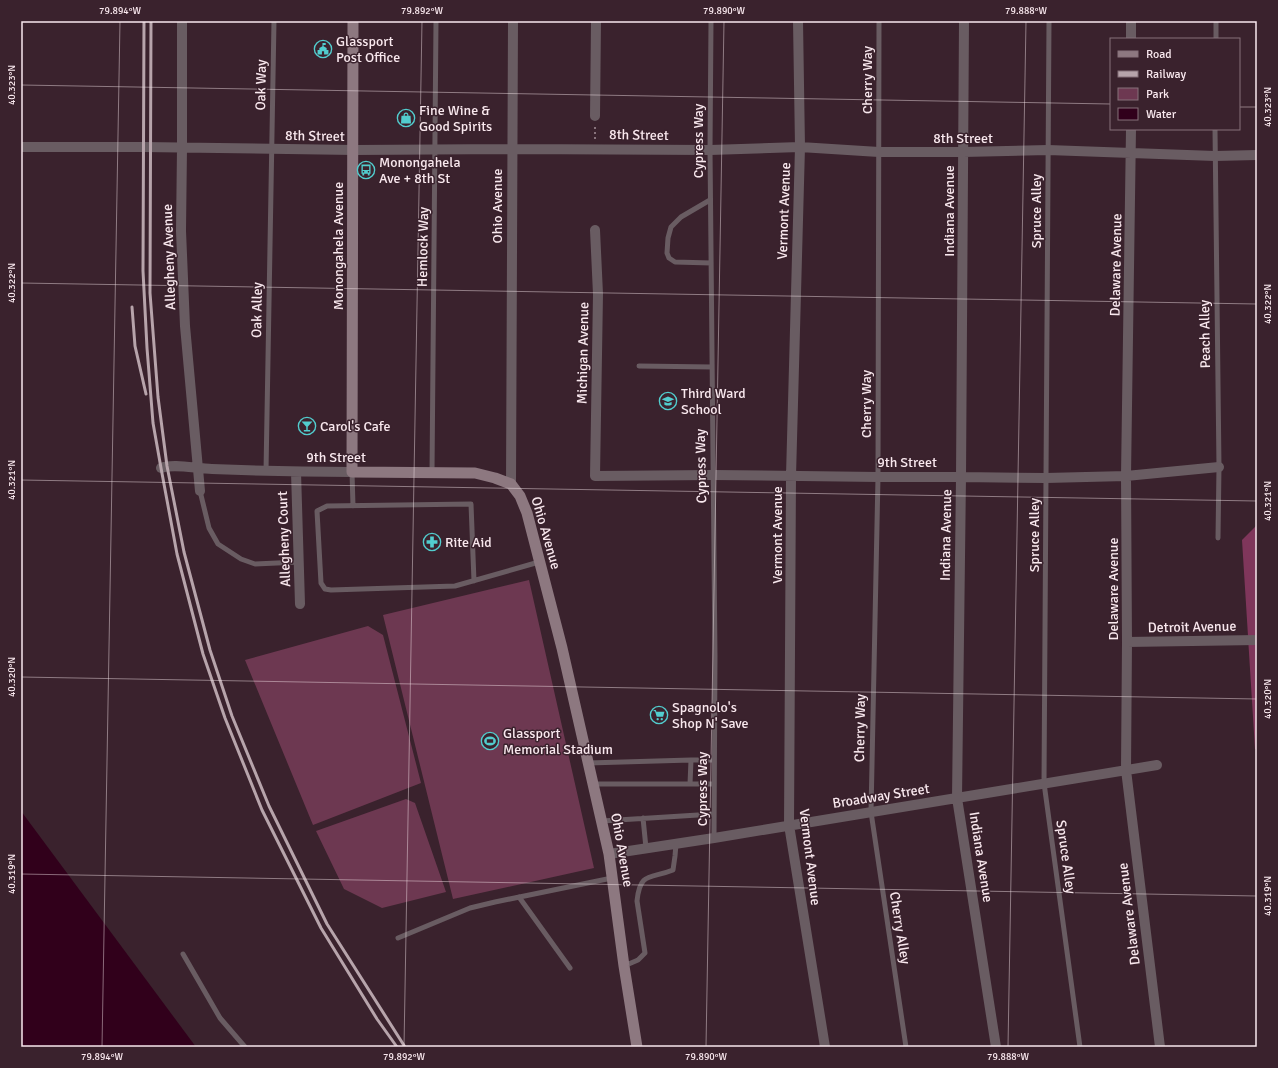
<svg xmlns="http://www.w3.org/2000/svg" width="1278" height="1068" font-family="Signika,sans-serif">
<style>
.green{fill:#6d3851}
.forest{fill:#7f365b}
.water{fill:#31001b}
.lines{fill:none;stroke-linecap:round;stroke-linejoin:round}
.path{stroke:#88737c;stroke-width:2;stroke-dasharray:2 3;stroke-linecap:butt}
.service{stroke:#695c62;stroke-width:5}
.minor{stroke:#695c62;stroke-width:10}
.secondary{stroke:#8d7880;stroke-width:11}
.rail{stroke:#b7a4ab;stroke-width:3}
.ticks{fill:none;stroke:#f9e8ee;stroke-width:1;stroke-opacity:0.45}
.labels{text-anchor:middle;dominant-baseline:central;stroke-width:3;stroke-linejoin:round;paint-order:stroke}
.poi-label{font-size:14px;fill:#f9e8ee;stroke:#3a222d;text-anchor:start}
.street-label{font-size:14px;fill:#f9e8ee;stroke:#3a222d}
.neatline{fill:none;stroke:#f9e8ee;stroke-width:1.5}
.ticks-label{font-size:10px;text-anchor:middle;fill:#f9e8ee}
</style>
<rect width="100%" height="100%" fill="#3a222d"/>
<path class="green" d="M 529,580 L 594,868 L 453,899 L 383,615 Z
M 368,626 L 383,635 L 421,783 L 313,825 L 245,660 Z
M 406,799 L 415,803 L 446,892 L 382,908 L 344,889 L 316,831 Z"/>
<path class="forest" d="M 1257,525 L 1257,749 L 1255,749 L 1242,540 Z"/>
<path class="water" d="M 21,811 L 196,1047 L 21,1047 Z"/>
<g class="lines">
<path class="path" d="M 595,139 L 595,126"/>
<path class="service" d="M 711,21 L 710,150 L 715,656 L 714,838
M 879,21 L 878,477 L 871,812 L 906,1047
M 1049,21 L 1044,783 L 1080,1047
M 1216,39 L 1216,21
M 1215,129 L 1219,467 L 1218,538
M 710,200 L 681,217 L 671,227 L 668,238 L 667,253 L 669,258 L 675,262 L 711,263
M 639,366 L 712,367
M 266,471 L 274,21
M 352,472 L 353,506
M 432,473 L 436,21
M 200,491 L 209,528 L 218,544 L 241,559 L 255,564 L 299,562
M 474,581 L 471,504 L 327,506 L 317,511 L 321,583 L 325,589 L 331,590 L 455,586 L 539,562
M 691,760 L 714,760
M 588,763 L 691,760 L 690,784
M 593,784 L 714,784
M 643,818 L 646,848
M 602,821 L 714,814
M 519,897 L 570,968
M 398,938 L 470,908 L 495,902 L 612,878
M 183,954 L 220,1018 L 245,1047
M 624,966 L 638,960 L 645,953 L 637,901 C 640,871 651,879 673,870 L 675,856 L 676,844"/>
<path class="minor" d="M 182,21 L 182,148 L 181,231 L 185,326 L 200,491
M 798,21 L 800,147 L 791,476 L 789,825 L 825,1047
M 964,21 L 961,477 L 957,798 L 996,1047
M 1131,21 L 1131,39
M 595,116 L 596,21
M 1131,129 L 1126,476 L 1127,642 L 1126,770 L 1160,1047
M 21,147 L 143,147 L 354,150 L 512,149 L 710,150 L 800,147 L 879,152 L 963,152 L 1048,150 L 1215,156 L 1257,155
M 595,230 L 598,294 L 595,476 L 713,475 L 878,477 L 961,477 L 1046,478 L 1126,476 L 1219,467
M 161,468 C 174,463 197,469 212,469 C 259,471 305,472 352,472
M 296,472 L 300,604
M 511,484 L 513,21
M 1127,642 L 1257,640
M 609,854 L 714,838 L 1157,765"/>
<path class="secondary" d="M 353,21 L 352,472 L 475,473 L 495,478 L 511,484 L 520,496 L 527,513 L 562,648 L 609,854 L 624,966 L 637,1047"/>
<path class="rail" d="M 144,21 L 143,271 L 147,348 L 153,423 L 161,468 L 177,554 L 203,654 L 225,718 L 262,810 L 321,928 L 377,1019 L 397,1047
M 151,21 L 150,293 L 158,397 L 167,466 L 184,552 L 210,650 L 232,716 L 269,806 L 327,924 L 405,1047
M 132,307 L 135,346 L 146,394"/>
</g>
<path class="ticks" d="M 21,85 L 1111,104M 1239,107 L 1257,107M 21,283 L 1257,304M 21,480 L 1257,501M 21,677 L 1257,699M 21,874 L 1257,896M 102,1047 L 120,21M 404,1047 L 422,21M 706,1047 L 724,21M 1008,1047 L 1026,21"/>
<defs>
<symbol id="civic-ring" viewBox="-11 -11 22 22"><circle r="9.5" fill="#3a222d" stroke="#52cdce" stroke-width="1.5"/><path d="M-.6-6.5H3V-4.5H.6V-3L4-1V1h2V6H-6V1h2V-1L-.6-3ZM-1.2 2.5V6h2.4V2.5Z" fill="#52cdce"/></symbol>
<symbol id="shop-ring" viewBox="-11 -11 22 22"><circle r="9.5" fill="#3a222d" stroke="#52cdce" stroke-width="1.5"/><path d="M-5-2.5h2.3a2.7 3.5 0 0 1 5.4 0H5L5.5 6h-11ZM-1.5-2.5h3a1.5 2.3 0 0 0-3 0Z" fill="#52cdce"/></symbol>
<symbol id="bus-ring" viewBox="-11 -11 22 22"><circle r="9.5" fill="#3a222d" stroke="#52cdce" stroke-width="1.5"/><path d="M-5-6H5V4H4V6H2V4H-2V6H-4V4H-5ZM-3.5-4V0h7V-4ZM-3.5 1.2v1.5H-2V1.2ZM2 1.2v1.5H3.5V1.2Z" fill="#52cdce"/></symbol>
<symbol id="school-ring" viewBox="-11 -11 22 22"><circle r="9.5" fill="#3a222d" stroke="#52cdce" stroke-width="1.5"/><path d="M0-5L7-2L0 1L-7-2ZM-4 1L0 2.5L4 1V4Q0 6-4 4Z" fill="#52cdce"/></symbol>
<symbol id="bar-ring" viewBox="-11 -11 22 22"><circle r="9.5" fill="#3a222d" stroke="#52cdce" stroke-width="1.5"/><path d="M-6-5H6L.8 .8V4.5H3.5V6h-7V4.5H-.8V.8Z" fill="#52cdce"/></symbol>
<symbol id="pharmacy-ring" viewBox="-11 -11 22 22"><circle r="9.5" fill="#3a222d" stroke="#52cdce" stroke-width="1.5"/><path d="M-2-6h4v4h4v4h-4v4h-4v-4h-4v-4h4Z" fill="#52cdce"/></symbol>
<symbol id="supermarket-ring" viewBox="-11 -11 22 22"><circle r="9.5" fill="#3a222d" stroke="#52cdce" stroke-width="1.5"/><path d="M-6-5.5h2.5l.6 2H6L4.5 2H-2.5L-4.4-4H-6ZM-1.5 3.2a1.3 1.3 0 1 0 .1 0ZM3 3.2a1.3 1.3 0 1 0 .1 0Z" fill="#52cdce"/></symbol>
<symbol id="stadium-ring" viewBox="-11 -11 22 22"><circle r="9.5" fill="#3a222d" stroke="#52cdce" stroke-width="1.5"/><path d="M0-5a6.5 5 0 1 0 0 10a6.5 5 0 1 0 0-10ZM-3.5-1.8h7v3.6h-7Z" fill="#52cdce"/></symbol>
</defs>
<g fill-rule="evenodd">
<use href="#civic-ring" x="313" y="39" width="20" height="20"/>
<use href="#shop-ring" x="396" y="108" width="20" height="20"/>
<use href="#bus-ring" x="356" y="160" width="20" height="20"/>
<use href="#school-ring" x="658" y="391" width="20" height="20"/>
<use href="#bar-ring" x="297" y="416" width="20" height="20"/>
<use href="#pharmacy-ring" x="422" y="532" width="20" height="20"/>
<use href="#supermarket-ring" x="649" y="705" width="20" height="20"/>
<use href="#stadium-ring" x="480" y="731" width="20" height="20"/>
</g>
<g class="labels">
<g class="poi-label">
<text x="336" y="41">Glassport<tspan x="336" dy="16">Post Office</tspan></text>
<text x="419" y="110">Fine Wine &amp;<tspan x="419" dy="16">Good Spirits</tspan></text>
<text x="379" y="162">Monongahela<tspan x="379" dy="16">Ave + 8th St</tspan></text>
<text x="681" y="393">Third Ward<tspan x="681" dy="16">School</tspan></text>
<text x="320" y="426">Carol's Cafe</text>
<text x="445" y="542">Rite Aid</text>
<text x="672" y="707">Spagnolo's<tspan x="672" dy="16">Shop N' Save</tspan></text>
<text x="503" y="733">Glassport<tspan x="503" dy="16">Memorial Stadium</tspan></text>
</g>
<g class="street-label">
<text transform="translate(867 80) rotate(-90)">Cherry Way</text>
<text transform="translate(261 85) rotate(-89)">Oak Way</text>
<text transform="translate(639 135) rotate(1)">8th Street</text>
<text transform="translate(315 136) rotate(1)">8th Street</text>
<text x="963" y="138">8th Street</text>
<text transform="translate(698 141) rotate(-90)">Cypress Way</text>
<text transform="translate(497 206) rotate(-90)">Ohio Avenue</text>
<text transform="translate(784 211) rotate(-88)">Vermont Avenue</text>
<text transform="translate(949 211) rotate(-90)">Indiana Avenue</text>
<text transform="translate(1036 211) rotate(-90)">Spruce Alley</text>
<text transform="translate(338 246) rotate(-90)">Monongahela Avenue</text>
<text transform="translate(423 247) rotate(-89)">Hemlock Way</text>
<text transform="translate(169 257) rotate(-92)">Allegheny Avenue</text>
<text transform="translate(1116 265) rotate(-89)">Delaware Avenue</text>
<text transform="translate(257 310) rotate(-89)">Oak Alley</text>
<text transform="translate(1205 334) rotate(-91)">Peach Alley</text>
<text transform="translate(583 353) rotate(-89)">Michigan Avenue</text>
<text transform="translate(866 404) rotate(-90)">Cherry Way</text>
<text x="336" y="457">9th Street</text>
<text x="907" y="462">9th Street</text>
<text transform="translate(701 466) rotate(-91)">Cypress Way</text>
<text transform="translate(546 533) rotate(74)">Ohio Avenue</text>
<text transform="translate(777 535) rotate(-90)">Vermont Avenue</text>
<text transform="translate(946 535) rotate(-89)">Indiana Avenue</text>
<text transform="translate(1034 535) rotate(-90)">Spruce Alley</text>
<text transform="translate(284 539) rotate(-92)">Allegheny Court</text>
<text transform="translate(1113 589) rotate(-90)">Delaware Avenue</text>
<text transform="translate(1192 627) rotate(-1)">Detroit Avenue</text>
<text transform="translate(860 728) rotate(-89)">Cherry Way</text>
<text transform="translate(702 789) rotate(-90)">Cypress Way</text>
<text transform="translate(881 796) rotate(-9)">Broadway Street</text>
<text transform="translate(622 850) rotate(80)">Ohio Avenue</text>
<text transform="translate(810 857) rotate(83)">Vermont Avenue</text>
<text transform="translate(981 857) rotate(81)">Indiana Avenue</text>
<text transform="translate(1066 857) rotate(82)">Spruce Alley</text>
<text transform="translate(1129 914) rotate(-97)">Delaware Avenue</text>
<text transform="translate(900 928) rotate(81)">Cherry Alley</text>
</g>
</g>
<rect width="1278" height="1068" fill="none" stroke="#3a222d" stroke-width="44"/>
<rect x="1110" y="38" width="130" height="92" fill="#3a222d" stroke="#86717a"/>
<rect x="1118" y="51" width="20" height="6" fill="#8d7880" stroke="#86717a"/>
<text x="1146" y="58" font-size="12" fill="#f9e8ee">Road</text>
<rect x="1118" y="71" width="20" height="6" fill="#b7a4ab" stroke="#86717a"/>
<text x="1146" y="78" font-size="12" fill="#f9e8ee">Railway</text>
<rect x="1118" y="88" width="20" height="12" fill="#6d3851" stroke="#86717a"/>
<text x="1146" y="98" font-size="12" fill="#f9e8ee">Park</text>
<rect x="1118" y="108" width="20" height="12" fill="#31001b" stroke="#86717a"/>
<text x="1146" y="118" font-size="12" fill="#f9e8ee">Water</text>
<rect x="22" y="22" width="1234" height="1024" class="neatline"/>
<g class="ticks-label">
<text x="120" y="14">79.894°W</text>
<text x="422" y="14">79.892°W</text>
<text x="724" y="14">79.890°W</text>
<text x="1026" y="14">79.888°W</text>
<text transform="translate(11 85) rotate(-90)" y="4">40.323°N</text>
<text transform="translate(1267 107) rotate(-90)" y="4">40.323°N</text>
<text transform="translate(11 283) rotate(-90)" y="4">40.322°N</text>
<text transform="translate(1267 304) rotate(-90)" y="4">40.322°N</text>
<text transform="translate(11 480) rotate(-90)" y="4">40.321°N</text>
<text transform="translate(1267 501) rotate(-90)" y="4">40.321°N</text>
<text transform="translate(11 677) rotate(-90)" y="4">40.320°N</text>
<text transform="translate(1267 699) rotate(-90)" y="4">40.320°N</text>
<text transform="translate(11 874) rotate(-90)" y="4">40.319°N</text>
<text transform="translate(1267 896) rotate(-90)" y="4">40.319°N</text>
<text x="102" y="1060">79.894°W</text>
<text x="404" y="1060">79.892°W</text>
<text x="706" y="1060">79.890°W</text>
<text x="1008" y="1060">79.888°W</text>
</g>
</svg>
